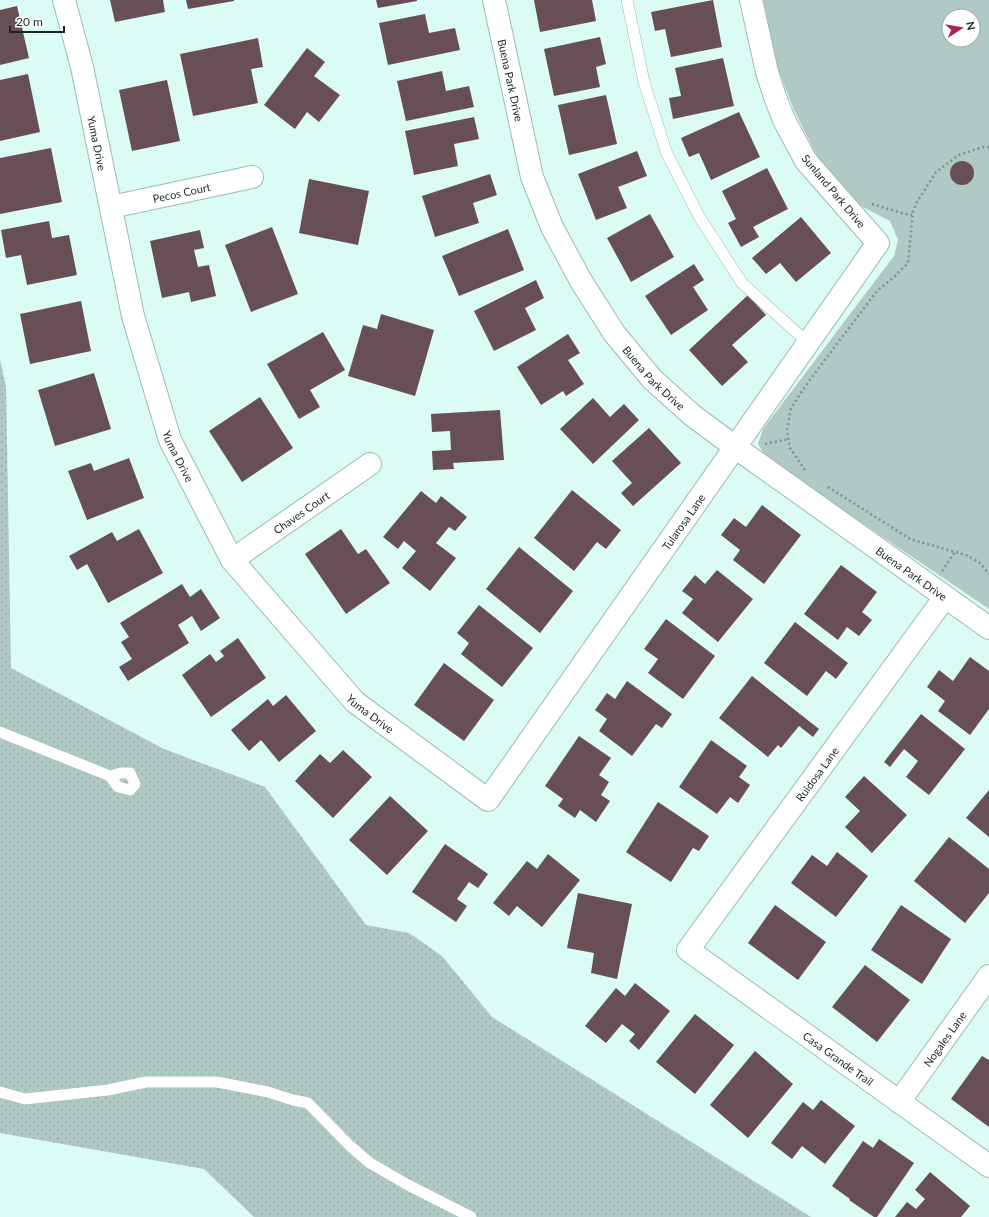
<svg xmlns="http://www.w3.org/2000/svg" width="989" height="1217" font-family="Lato,sans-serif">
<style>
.grass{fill:url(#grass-dots)}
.green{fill:#b0c9c4;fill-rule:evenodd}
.building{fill:#674f55}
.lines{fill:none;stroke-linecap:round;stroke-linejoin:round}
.lane-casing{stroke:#9cbab5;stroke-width:12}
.street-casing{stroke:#9cbab5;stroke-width:24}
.path{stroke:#7c938f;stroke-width:2.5;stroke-dasharray:2 3;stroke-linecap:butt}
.lane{stroke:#fff;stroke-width:11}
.street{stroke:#fff;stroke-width:22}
.labels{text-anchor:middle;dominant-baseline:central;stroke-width:4;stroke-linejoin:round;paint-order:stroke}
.street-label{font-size:11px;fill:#1a2624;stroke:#fff}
</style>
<defs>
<pattern id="grass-dots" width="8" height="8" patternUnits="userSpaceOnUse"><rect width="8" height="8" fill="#b0c9c4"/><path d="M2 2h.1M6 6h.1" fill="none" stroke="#97aca8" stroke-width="1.8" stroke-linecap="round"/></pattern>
</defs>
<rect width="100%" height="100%" fill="#dbfbf5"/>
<path class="grass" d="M 0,360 L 6,386 L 11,668 L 164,749 L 265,787 L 366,925 L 409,933 L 442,956 L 492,1017 L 811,1217 L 254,1217 L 204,1169 L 0,1133 Z"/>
<path class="green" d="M 763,0 L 989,0 L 989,609 L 766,458 L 758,444 L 763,429 L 894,256 L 898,240 L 890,221 L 859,205 L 821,164 L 794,110 L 776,63 ZM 949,16 L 973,16 L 973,40 L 949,40 Z"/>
<path class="building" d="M 110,0 L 163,0 L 165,12 L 115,22 Z
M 186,0 L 234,0 L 234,1 L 188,9 Z
M 376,0 L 417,0 L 417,1 L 378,8 Z
M 534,0 L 592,0 L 596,21 L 540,32 Z
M 713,0 L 722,47 L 671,57 L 665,29 L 655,31 L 651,12 Z
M 17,6 L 29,58 L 0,65 L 0,10 Z
M 425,14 L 429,33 L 455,28 L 460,50 L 388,65 L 379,23 Z
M 600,37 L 606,64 L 596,67 L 600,87 L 554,96 L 544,49 Z
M 258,38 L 263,67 L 251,69 L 258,103 L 193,116 L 180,54 Z
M 307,48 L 325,62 L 314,76 L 340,95 L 319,122 L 307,112 L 295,129 L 264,105 Z
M 723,58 L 734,106 L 673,119 L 669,98 L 681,96 L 675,68 Z
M 442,71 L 446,91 L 469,86 L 474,107 L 406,121 L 397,81 Z
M 28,74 L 40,132 L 0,141 L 0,80 Z
M 167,80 L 180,141 L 132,151 L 119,90 Z
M 606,95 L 617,144 L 569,155 L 558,105 Z
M 739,112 L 760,157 L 711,180 L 699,153 L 689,157 L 681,138 Z
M 474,117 L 479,139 L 454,144 L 458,166 L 414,175 L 405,131 Z
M 51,148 L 62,202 L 0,214 L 0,158 Z
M 637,151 L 647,176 L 618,187 L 627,208 L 596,220 L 578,174 Z
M950 173a12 12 0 1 1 24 0a12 12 0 1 1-24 0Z
M 767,168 L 788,209 L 753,227 L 759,237 L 741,247 L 728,223 L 736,219 L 722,191 Z
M 490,174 L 497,195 L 473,203 L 479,223 L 435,237 L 422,196 Z
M 309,179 L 369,191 L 358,245 L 299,233 Z
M 650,214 L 674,257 L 631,282 L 607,238 Z
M 801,217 L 831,253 L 796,282 L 780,263 L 766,274 L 752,258 Z
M 49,221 L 52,238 L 69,235 L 77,275 L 27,285 L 21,255 L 6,258 L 1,230 Z
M 272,227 L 298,294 L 251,312 L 225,245 Z
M 508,229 L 524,270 L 459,296 L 442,256 Z
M 200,230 L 204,248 L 194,250 L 198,267 L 209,265 L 216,296 L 191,302 L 189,292 L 162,298 L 150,241 Z
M 694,264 L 704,280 L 693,287 L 708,310 L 671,335 L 645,296 Z
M 536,280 L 544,298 L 525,308 L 536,330 L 494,351 L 474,311 Z
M 748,295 L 766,315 L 732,345 L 748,362 L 722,386 L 689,350 Z
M 81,301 L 91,351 L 30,364 L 20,314 Z
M 381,314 L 434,330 L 415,396 L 348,376 L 363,325 L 377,329 Z
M 323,332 L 345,370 L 310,390 L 320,407 L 299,419 L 267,364 Z
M 568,334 L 580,353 L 568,360 L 584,384 L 566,396 L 563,391 L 541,405 L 517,367 Z
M 94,373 L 111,429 L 55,446 L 38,390 Z
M 260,397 L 293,448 L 242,482 L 209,431 Z
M 593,398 L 610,417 L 624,404 L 639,420 L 593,464 L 560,429 Z
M 500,410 L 504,460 L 453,463 L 454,469 L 433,470 L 432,451 L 451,450 L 450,431 L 432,432 L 431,414 Z
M 649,428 L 681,463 L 633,506 L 621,493 L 632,483 L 612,461 Z
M 129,458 L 144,498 L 87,520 L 68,471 L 91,463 L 94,471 Z
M 572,490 L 621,530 L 606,549 L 597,542 L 574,571 L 534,538 Z
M 421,491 L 436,503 L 441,496 L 467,517 L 455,531 L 449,527 L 436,543 L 456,558 L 430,591 L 402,568 L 416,551 L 404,541 L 398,549 L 383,537 Z
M 762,505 L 801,535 L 764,584 L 733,560 L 740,550 L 721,535 L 734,518 L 746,527 Z
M 139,529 L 163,573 L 108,603 L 87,564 L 77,570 L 69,556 L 112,532 L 117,541 Z
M 341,529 L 358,554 L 366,549 L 390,583 L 346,614 L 305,554 Z
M 519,547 L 573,591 L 540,633 L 486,589 Z
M 841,565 L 877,592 L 862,612 L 872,620 L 859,636 L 847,627 L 838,640 L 804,614 Z
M 717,570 L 753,599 L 718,642 L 682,613 L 693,599 L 682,591 L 695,575 L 705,584 Z
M 182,584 L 190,597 L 201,589 L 220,618 L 201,631 L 192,616 L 178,625 L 189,643 L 128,681 L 119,667 L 132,659 L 121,642 L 129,637 L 120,623 Z
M 479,605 L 533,648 L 502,687 L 461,654 L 469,643 L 457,633 Z
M 666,619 L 715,656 L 683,699 L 648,673 L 658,659 L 644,649 Z
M 795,622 L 848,663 L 836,679 L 826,671 L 807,696 L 764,663 Z
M 238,638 L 266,678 L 211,717 L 182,675 L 210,654 L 216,662 L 224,656 L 220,651 Z
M 970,657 L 989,671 L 989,709 L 970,735 L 938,711 L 945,701 L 927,687 L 939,670 L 953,681 Z
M 444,663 L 494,700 L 464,741 L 414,705 Z
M 752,676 L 819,729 L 813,737 L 799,726 L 781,748 L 778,745 L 768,757 L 719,718 Z
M 627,681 L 672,714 L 662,728 L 656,724 L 632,756 L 599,731 L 607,719 L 595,710 L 607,693 L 615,699 Z
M 286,695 L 316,731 L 279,762 L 261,740 L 249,751 L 231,730 L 268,699 L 273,706 Z
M 921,714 L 965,749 L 929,795 L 906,777 L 918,761 L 904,749 L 890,767 L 884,762 Z
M 579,736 L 611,758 L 599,775 L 609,782 L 601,795 L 610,801 L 596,822 L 580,810 L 575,818 L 558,806 L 563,799 L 545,786 Z
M 711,740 L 747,766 L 739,777 L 750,785 L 738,803 L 730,797 L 717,814 L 679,787 Z
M 343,750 L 372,777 L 333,818 L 295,781 L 320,754 L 330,763 Z
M 864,776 L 907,815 L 872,853 L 845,827 L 860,811 L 845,797 Z
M 989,790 L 989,837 L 966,818 Z
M 390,796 L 428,831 L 387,875 L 349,840 Z
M 658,802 L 709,836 L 699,851 L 693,848 L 671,882 L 626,852 Z
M 949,837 L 989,869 L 989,893 L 965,923 L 914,881 Z
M 445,844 L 488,874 L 478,888 L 469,882 L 457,899 L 467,906 L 456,922 L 412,892 Z
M 837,852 L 868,876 L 836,917 L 791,883 L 812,855 L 827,866 Z
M 548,854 L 580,880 L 542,927 L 517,906 L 509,916 L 493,903 L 527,861 L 537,869 Z
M 578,893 L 632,904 L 617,979 L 591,973 L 594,953 L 567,948 Z
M 775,905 L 826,942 L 798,980 L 748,943 Z
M 901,905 L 951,939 L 922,984 L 871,950 Z
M 865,965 L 910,1000 L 877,1042 L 832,1007 Z
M 635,983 L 670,1011 L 639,1050 L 629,1041 L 635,1034 L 622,1024 L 606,1043 L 585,1026 L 616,988 L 625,996 Z
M 695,1014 L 734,1045 L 695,1094 L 656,1062 Z
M 755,1051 L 793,1084 L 748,1138 L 710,1105 Z
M 982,1056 L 989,1060 L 989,1127 L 951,1099 Z
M 821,1100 L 855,1126 L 825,1164 L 802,1146 L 792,1159 L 771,1143 L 803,1102 L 813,1110 Z
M 879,1139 L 914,1163 L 877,1217 L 874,1217 L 849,1200 L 850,1199 L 832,1186 L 863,1141 L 873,1148 Z
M 930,1172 L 970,1206 L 961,1217 L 895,1217 L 907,1202 L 916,1209 L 925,1199 L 915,1190 Z"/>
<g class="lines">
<defs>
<path id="lane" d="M 627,0 L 644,82 L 667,154 L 700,218 L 742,283 L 808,343
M 0,732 L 110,776 L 118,787 L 130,790 L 135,784 L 130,773 L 121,773 L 110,776
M 0,1092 L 25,1099 L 108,1090 L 146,1082 L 217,1082 L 268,1092 L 293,1100 L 308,1103 L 350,1146 L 370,1163 L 408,1185 L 471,1217"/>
<g id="street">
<path id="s1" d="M 64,0 L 82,67 L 133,316 L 170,440 L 232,560 L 355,702 L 488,800 L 878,243 L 806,161 L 784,120 L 775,97 L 767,72 L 751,0"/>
<path id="s2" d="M 494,0 L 532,177 L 552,227 L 581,281 L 614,333 L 652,379 L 692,415 L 735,447 L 989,628"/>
<path id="s3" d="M 111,207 L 252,177"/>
<path id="s4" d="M 232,560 L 370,464"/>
<path id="s5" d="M 945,597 L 688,950 L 989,1166"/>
<path id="s6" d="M 899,1102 L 989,976"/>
</g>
</defs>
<use href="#lane" class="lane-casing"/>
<use href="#street" class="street-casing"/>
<path class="path" d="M 872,204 L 905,214 L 912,215
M 765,444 L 789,439
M 805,470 L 790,448 L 787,430 L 791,408 L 809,381 L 877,291 L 893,278 L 908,263 L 913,211 L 917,202 L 936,172 L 959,155 L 983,147 L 989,147
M 828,487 L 910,539 L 966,555 L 979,562 L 989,574
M 942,571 L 955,552"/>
<use href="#lane" class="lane"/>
<use href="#street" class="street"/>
</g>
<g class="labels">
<g class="street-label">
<text stroke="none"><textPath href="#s2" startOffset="82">Buena Park Drive</textPath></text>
<text stroke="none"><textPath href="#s1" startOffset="147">Yuma Drive</textPath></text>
<text transform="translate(834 191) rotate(50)">Sunland Park Drive</text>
<text stroke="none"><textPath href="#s3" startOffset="72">Pecos Court</textPath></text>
<text stroke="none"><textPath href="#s2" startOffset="418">Buena Park Drive</textPath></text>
<text stroke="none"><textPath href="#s1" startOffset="471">Yuma Drive</textPath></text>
<text stroke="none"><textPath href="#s4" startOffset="84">Chaves Court</textPath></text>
<text stroke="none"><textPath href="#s1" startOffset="1281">Tularosa Lane</textPath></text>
<text stroke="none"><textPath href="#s2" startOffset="742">Buena Park Drive</textPath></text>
<text stroke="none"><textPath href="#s1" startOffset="795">Yuma Drive</textPath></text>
<text transform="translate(817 774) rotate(-54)">Ruidosa Lane</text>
<text stroke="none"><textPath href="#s6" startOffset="78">Nogales Lane</textPath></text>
<text stroke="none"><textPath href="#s5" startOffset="622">Casa Grande Trail</textPath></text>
</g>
</g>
<g transform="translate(961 28) rotate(78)"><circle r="19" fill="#ffffff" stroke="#a3a8a7"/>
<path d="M0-3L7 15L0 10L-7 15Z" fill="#ae205a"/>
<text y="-6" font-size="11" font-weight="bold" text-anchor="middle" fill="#1a2624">N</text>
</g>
<path d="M10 26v6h54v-6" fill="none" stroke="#1a2624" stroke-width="2"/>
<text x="16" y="26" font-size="12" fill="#1a2624" stroke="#ffffff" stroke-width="3" paint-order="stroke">20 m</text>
</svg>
